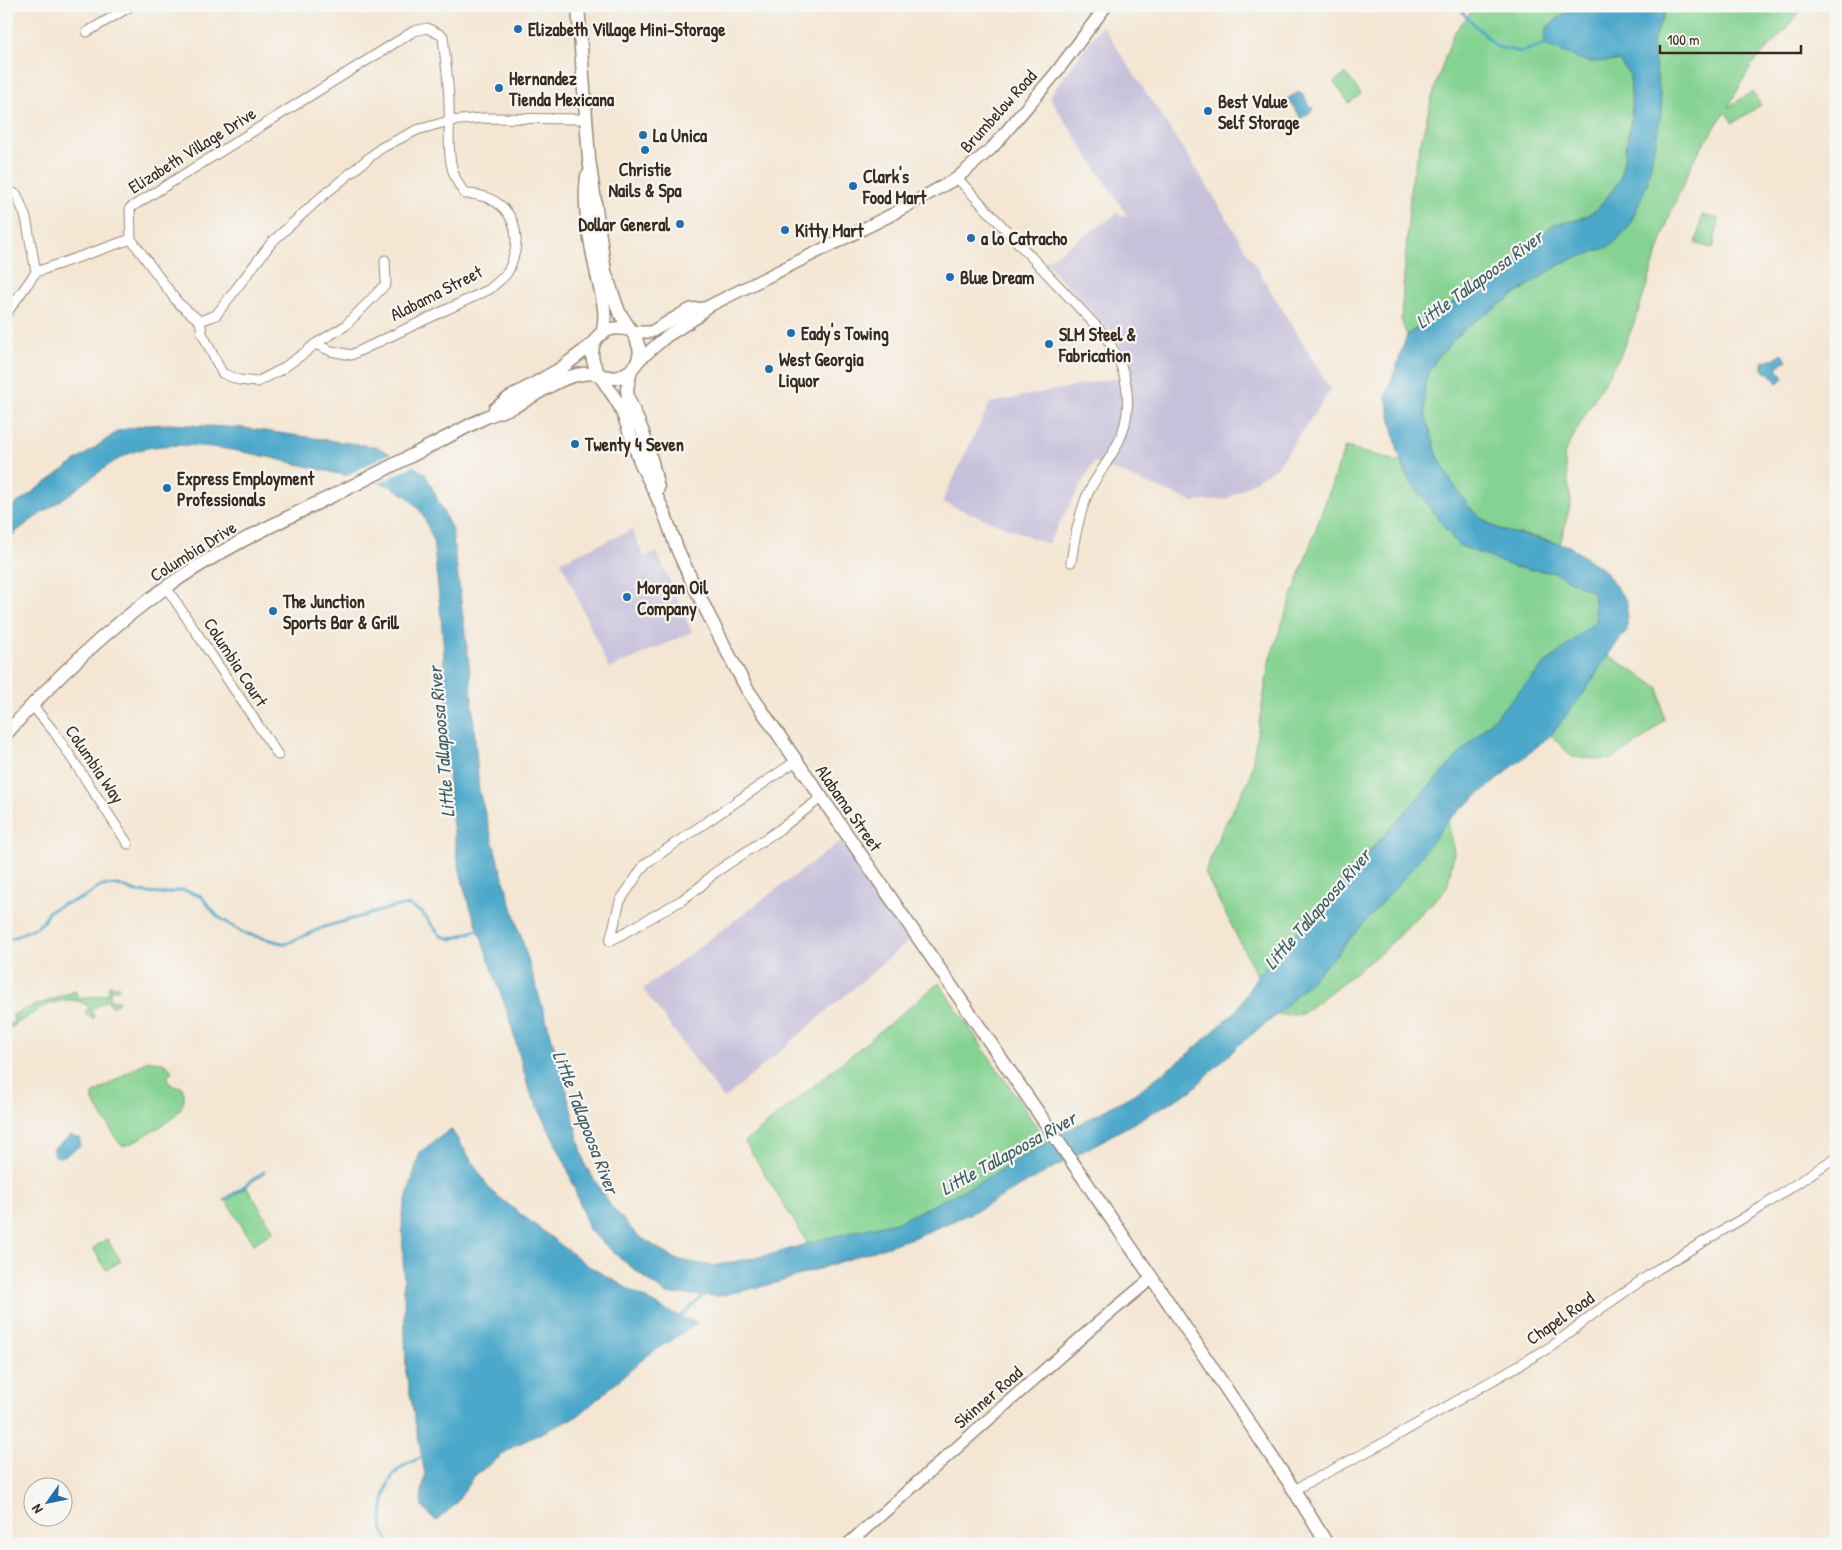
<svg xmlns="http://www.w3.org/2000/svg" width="1842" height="1550" font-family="'Patrick Hand',sans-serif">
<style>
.industrial{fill:#c6c0da}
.green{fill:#85d392;stroke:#607e58}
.water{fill:#4ca8ca;stroke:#446974}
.pier{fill:#f4e6d3}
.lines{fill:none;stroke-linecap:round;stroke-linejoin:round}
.stream{stroke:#4ca8ca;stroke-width:3}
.minor-casing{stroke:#988878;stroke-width:11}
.tertiary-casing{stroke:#988878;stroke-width:14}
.secondary-casing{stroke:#988878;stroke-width:15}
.minor{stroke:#fff;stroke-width:9}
.tertiary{stroke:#fff;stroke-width:11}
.secondary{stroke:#fff;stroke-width:12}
.poi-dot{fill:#1f6fb2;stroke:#f6f6f2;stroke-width:2}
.labels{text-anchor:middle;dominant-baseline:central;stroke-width:4.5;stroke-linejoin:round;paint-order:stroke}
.poi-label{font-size:18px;font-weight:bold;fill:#3b2a1e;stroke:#f6f6f2;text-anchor:start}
.street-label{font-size:18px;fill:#3b2a1e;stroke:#f6f6f2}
.water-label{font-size:19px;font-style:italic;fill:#425c63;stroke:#f6f6f2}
</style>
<rect width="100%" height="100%" fill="#f6f6f2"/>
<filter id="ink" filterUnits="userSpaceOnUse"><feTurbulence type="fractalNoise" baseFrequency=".02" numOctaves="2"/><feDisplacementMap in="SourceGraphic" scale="10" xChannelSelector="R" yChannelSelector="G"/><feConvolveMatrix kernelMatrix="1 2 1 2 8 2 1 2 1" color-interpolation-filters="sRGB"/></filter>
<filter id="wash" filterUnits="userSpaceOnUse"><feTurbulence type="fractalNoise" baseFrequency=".0096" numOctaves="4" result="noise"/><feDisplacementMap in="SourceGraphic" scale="20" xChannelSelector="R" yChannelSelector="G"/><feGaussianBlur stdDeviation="1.12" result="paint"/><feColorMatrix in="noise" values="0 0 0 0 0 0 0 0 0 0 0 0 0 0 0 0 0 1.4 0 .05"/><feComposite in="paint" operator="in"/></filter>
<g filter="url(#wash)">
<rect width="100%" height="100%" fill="#f4e6d3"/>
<path class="industrial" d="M 1102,25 L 1204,181 L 1331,390 L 1278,466 L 1227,499 L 1193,502 L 1094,462 L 1048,544 L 942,502 L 990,403 L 1131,375 L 1126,357 L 1113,335 L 1045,262 L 1118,213 L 1121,217 L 1127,215 L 1049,97 Z
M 632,530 L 644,557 L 657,552 L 692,632 L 609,669 L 561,561 Z
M 841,841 L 909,941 L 724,1099 L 643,989 Z"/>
<path class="green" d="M 1476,6 L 1574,6 L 1546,28 L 1588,62 L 1619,61 L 1630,75 L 1632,115 L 1620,180 L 1597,210 L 1577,220 L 1554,224 L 1499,274 L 1446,307 L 1407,335 L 1401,320 L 1411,181 L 1432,97 L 1453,34 Z
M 1668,6 L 1803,6 L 1787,28 L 1752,65 L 1728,107 L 1752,92 L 1761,105 L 1733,123 L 1725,112 L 1694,159 L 1671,212 L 1636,318 L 1621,354 L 1587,411 L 1564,454 L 1571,502 L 1560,544 C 1549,541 1538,537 1527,535 C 1521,534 1514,534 1508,532 C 1473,521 1450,487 1437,454 C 1428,431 1419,405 1426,380 C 1440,338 1486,314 1521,291 C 1534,282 1547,271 1562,264 C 1577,256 1595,251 1611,246 L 1647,184 L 1662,109 L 1652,43 Z
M 1346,74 L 1361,94 L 1349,103 L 1334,82 Z
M 1702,215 L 1719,219 L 1713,248 L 1696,244 Z
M 1345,447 L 1401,462 L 1409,480 L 1514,567 L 1555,573 L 1593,592 L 1596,621 L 1546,663 L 1351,870 L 1306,923 L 1257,976 L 1205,873 L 1219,836 L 1250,777 L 1270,658 Z
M 1608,655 L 1659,688 L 1664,720 L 1645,738 L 1610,760 L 1572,757 L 1551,735 L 1583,694 Z
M 1448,820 L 1454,853 L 1447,888 L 1384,950 L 1302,1014 L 1277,1015 C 1338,953 1395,890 1448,820 Z
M 939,983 L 1047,1142 L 980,1182 L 900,1221 L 808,1244 L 745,1142 Z
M 109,985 L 119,986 L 119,989 L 111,989 L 110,1000 L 118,1001 L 119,1003 L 112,1007 L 107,1000 L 91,1010 L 94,1017 L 93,1019 L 85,1014 L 89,1007 C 62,986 29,1017 6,1031 L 6,1026 L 14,1022 L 13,1015 L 20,1011 L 75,991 L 79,999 L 108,994 Z
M 148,1060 C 158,1062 166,1062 172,1071 L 168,1076 L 168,1082 L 175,1087 L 181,1086 C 197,1113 149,1132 130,1144 L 123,1146 L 119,1143 L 93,1101 L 93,1094 Z
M 247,1187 L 274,1231 L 253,1244 L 226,1200 Z
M 107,1239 L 121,1261 L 106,1270 L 93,1248 Z"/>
<path class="water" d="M 1574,6 L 1668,6 L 1652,43 L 1662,109 L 1647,184 L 1629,227 L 1611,246 L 1562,263 L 1469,325 L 1454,340 L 1435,361 L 1426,380 L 1424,394 L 1425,415 L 1438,456 L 1451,481 L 1472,510 L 1488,523 L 1501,530 L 1569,546 L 1605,571 L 1627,602 L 1627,630 L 1608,655 L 1583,694 L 1551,735 L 1448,820 L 1411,870 L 1334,957 L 1277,1015 L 1241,1043 L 1191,1091 L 978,1210 L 918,1236 L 773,1284 L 718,1296 L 666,1294 L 621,1259 L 589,1230 L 566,1165 L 528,1087 L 508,1014 L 465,892 L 457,857 L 449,794 L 443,638 L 433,539 L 422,513 L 408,497 L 390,486 C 362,479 334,473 305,466 C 257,454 182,435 133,452 C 108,462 86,483 64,498 C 45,512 23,524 6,541 L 6,511 L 118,431 L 145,425 L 168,424 L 244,428 L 377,447 L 425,473 L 452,530 L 470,672 L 479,791 L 498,861 L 560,1065 L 585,1165 L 611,1206 L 637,1235 L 675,1259 L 713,1266 L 773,1254 L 826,1238 L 900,1221 L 980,1182 L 1066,1131 L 1134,1094 L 1186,1056 L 1237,1010 L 1257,976 L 1414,802 L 1546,663 L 1596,621 L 1593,592 L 1555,573 L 1514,567 L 1458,545 L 1409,480 L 1398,452 L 1386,397 L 1407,335 L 1446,307 L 1499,274 L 1554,224 L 1577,220 L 1597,210 L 1620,180 L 1632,115 L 1630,75 L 1619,61 L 1588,62 L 1544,45 L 1546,28 Z
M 1300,91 L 1311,108 L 1313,107 L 1314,110 L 1301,118 L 1290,101 L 1288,101 L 1287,99 Z
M 1782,353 L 1787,360 L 1776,367 L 1784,378 L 1777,383 L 1770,373 L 1766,373 C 1762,369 1762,366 1764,361 L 1775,358 Z
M 451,1129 L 491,1191 L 587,1265 L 667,1311 L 698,1323 L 648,1355 L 578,1416 L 514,1446 L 473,1477 L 455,1505 L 436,1521 L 422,1507 L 421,1499 L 425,1474 L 406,1373 L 402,1214 L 420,1152 Z
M 72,1135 L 74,1137 L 80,1138 L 80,1146 C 71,1151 61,1162 53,1154 L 54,1148 Z"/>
<path class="pier" d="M 393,452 L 415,465 L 376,485 L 344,477 Z"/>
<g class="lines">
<path class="stream" d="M 1462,6 L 1463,13 L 1497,47 L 1520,52 L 1547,44
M 6,941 L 37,927 L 43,922 L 48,912 L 61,905 L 83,898 L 101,886 L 118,885 L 136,892 L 161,894 L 183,890 L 201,896 L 217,916 L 243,933 L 286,944 L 324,927 L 394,907 L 409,905 L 422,913 L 441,936 L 452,939 L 480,929
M 225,1200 L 264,1172
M 678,1319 L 705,1294
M 391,1544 C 388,1540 384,1535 383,1530 C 380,1515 385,1481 397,1471 C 403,1464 417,1460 425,1456"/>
</g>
</g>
<g filter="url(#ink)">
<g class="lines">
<defs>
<path id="minor" d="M 87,32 L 131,6
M 957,178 L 1100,330 C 1127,363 1137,406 1117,445 C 1108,463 1093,480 1086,498 C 1078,519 1074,541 1071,562
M 6,189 L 17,195 L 26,218 L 36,272 L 6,314
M 36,272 L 131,239
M 200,321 L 178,303 L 131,239 L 130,208 L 414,31 L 427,28 L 443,36 C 445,59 449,82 449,105 C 451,138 443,166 465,194 C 499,194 521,217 515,251 C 513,259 511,267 507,273 C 502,279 495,284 490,289 L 351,355 L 331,351 L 315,344
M 200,321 L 216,315 L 272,242 L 319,199 L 381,148 L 417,130 L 449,121 L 483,118 L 587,119
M 200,321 L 202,333 L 222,373 L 239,380 L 257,382 L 282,369 L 307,351 L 315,344 L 345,326 L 386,284 L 385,260
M 166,587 L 278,755
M 32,705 L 55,733 L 128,844
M 610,941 L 620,901 L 645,864 L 796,761
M 610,941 L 682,900 L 702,885 L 713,874 L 780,829 L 821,798
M 1294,1490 L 1389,1440 L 1552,1346 L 1596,1312 L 1658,1269 L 1765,1205 L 1836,1157"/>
<path id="tertiary" d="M 632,332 L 651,332 L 683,313 L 691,309 L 705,308 L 891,215 L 957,178 L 992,148 L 1055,74 L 1106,6
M 638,361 L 667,336 L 697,317 L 705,308
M 848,1544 L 1092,1328 L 1152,1278"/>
<path id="secondary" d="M 578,6 L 589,159 L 605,272 L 619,312 L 636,338 L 640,351 L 638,361 L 631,370 L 622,376 L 616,378 L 602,376
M 587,176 C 583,205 589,236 595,265 C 599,288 609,311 602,334
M 630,330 C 612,325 593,331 592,353 C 591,369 614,393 621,409 C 629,428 634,448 642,466 C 648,479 655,491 660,504 C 668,520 672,537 679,553 C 700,600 723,644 747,689 L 1152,1278 L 1294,1490 L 1327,1544
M 631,370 L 627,389 L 628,398 L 642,430 L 652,462 L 658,488
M 495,409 L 509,398 L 560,369 L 594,343
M 6,734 C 53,680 106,630 165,588 C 217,551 276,523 334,495 C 385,470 435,443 486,417 C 495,413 506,410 515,406 C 543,392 566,370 598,374"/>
</defs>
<use href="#minor" class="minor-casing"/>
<use href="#tertiary" class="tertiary-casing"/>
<use href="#secondary" class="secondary-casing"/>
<use href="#minor" class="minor"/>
<use href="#tertiary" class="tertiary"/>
<use href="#secondary" class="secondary"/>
</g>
</g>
<g class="poi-dot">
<circle cx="518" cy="29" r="5"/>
<circle cx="499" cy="88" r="5"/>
<circle cx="1208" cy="111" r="5"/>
<circle cx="643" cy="135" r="5"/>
<circle cx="645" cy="150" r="5"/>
<circle cx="853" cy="186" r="5"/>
<circle cx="680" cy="224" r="5"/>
<circle cx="785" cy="230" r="5"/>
<circle cx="971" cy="238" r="5"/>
<circle cx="950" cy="277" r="5"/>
<circle cx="791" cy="333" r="5"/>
<circle cx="1049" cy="344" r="5"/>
<circle cx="769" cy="369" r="5"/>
<circle cx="575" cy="444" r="5"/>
<circle cx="167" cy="488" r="5"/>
<circle cx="627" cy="597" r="5"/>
<circle cx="273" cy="611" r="5"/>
</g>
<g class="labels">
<g class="poi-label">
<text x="528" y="29">Elizabeth Village Mini-Storage</text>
<text x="509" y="78">Hernandez<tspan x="509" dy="21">Tienda Mexicana</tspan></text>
<text x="1218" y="101">Best Value<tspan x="1218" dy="21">Self Storage</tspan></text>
<text x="653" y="135">La Unica</text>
<text x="645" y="169" text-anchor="middle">Christie<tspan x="645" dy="21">Nails &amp; Spa</tspan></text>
<text x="863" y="176">Clark's<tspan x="863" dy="21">Food Mart</tspan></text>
<text x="670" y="224" text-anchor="end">Dollar General</text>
<text x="795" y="230">Kitty Mart</text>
<text x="981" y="238">a lo Catracho</text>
<text x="960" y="277">Blue Dream</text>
<text x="801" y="333">Eady's Towing</text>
<text x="1059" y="334">SLM Steel &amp;<tspan x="1059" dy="21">Fabrication</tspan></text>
<text x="779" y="359">West Georgia<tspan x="779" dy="21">Liquor</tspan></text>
<text x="585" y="444">Twenty 4 Seven</text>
<text x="177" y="478">Express Employment<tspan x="177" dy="21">Professionals</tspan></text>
<text x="637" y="587">Morgan Oil<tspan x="637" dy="21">Company</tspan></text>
<text x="283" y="601">The Junction<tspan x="283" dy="21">Sports Bar &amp; Grill</tspan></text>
</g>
<g class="street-label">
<text transform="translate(998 111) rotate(-48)">Brumbelow Road</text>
<text transform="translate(192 150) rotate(-32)">Elizabeth Village Drive</text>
<text transform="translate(436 293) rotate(-27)">Alabama Street</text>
<text transform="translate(193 551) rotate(-32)">Columbia Drive</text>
<text transform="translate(236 662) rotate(57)">Columbia Court</text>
<text transform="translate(95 764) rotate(56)">Columbia Way</text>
<text transform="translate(849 808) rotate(55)">Alabama Street</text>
<text transform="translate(1560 1318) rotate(-35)">Chapel Road</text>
<text transform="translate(988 1397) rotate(-41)">Skinner Road</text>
</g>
<g class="water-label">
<text transform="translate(1479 279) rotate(-36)">Little Tallapoosa River</text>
<text transform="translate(441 742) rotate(-95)">Little Tallapoosa River</text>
<text transform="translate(1317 909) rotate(-49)">Little Tallapoosa River</text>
<text transform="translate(586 1122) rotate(69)">Little Tallapoosa River</text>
<text transform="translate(1008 1153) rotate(-29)">Little Tallapoosa River</text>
</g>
</g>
<rect width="1842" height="1550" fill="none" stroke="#f6f6f2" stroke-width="25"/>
<g transform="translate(48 1502) rotate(237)"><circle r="24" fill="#f6f6f2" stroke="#aba49d"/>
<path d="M0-4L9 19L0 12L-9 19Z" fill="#1f6fb2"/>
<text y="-8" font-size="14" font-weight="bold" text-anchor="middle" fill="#3b2a1e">N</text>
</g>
<path d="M1660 45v8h141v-8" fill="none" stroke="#3b2a1e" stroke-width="2.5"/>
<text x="1667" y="45" font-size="15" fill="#3b2a1e" stroke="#f6f6f2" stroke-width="4" paint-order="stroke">100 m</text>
</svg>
